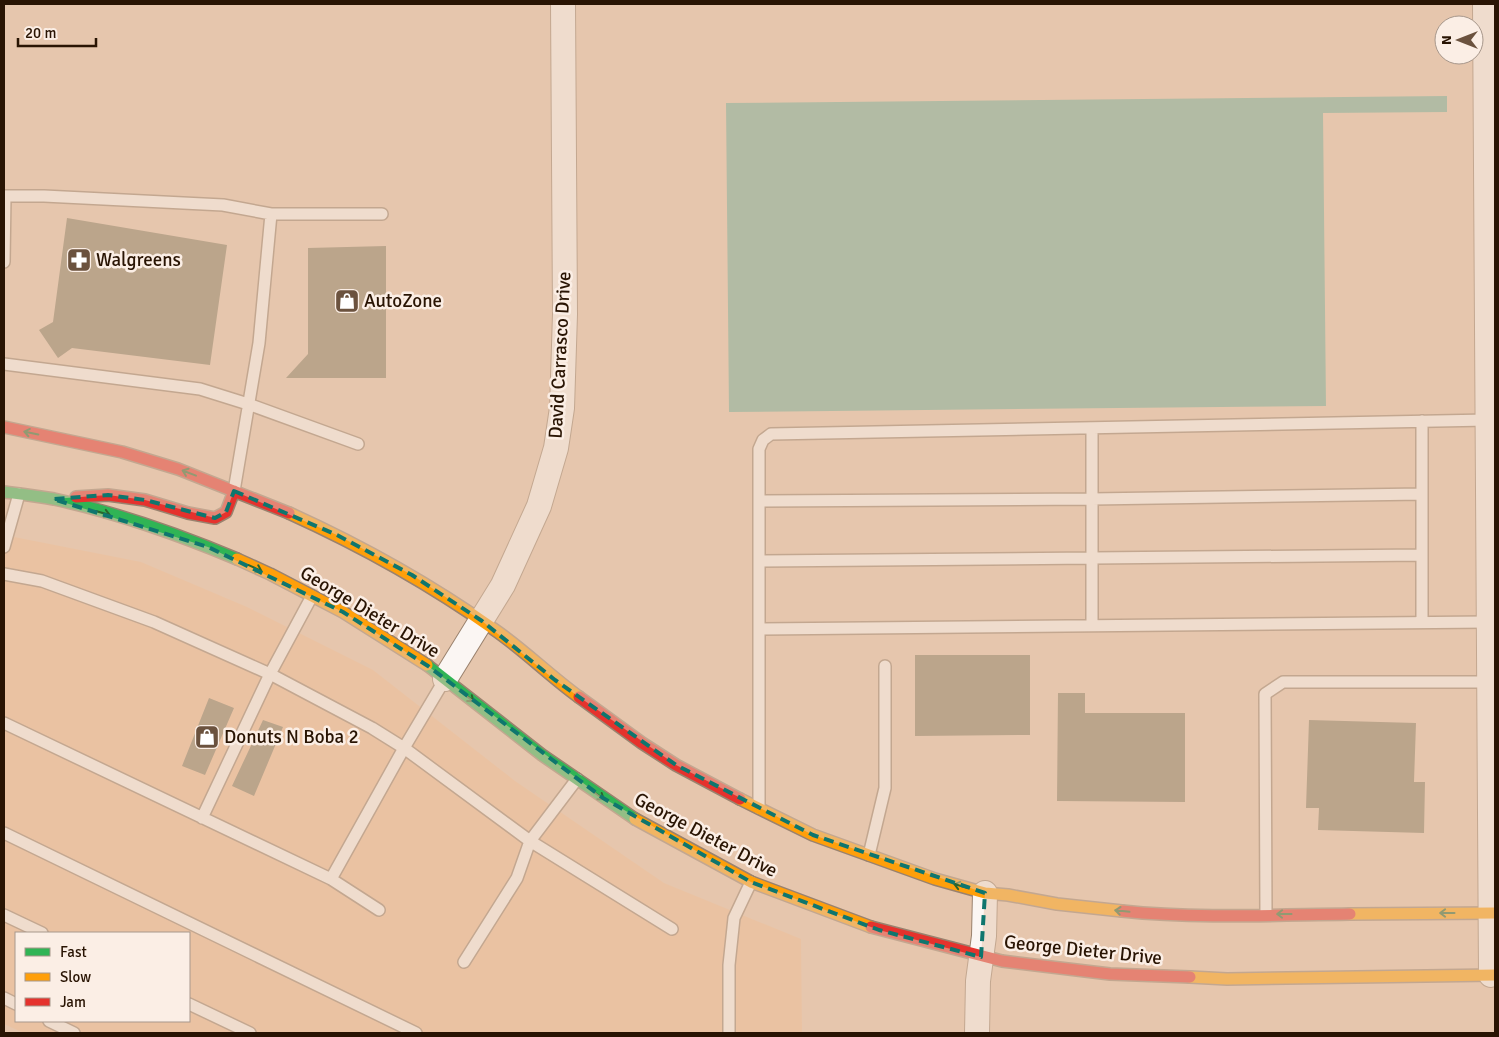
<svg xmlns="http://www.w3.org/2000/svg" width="1499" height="1037" font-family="Signika,sans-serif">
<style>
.built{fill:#f0bd96;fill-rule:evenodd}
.water{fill:#74ae99}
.building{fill:#887c63}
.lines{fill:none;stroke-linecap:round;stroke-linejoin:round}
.lane-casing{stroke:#9a826e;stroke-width:14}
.street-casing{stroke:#9a826e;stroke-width:26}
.fast-casing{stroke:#9a826e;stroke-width:14}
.slow-casing{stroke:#9a826e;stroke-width:14}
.jam-casing{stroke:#9a826e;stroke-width:14}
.lane{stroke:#fbf6f3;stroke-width:11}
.street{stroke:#fbf6f3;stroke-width:24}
.fast{stroke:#30b455;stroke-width:11}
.slow{stroke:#ff9f0a;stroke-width:11}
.jam{stroke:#e5322d;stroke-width:11}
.oneway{stroke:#2c642c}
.marked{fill:none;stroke:#0f766e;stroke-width:4;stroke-dasharray:10 6;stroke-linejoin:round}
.labels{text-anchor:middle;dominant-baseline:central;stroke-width:5;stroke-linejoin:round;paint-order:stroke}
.poi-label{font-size:19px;fill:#291403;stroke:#fbeee5;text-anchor:start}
.street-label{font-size:19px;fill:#291403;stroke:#fbeee5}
</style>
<rect width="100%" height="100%" fill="#e6c6ad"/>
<path class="built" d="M 4,535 L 141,562 L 247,607 L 373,670 L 515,781 L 664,883 L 801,939 L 802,1033 L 24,1033 L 4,1024 ZM 16,933 L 189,933 L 189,1021 L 16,1021 Z"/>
<path class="water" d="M 1447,96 L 1447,112 L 1323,113 L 1326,406 L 729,412 L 726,103 Z"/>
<path class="building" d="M 67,218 L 227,245 L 210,365 L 72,348 L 58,358 L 39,330 L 53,322 Z
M 386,246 L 386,378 L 286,378 L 308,354 L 308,248 Z
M 915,655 L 1030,655 L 1030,735 L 915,736 Z
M 1058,693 L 1085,693 L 1085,713 L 1185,713 L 1185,802 L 1057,801 Z
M 209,698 L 234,708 L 205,775 L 182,766 Z
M 263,720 L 283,727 L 254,796 L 232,786 Z
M 1309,720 L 1416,723 L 1414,782 L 1425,782 L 1424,833 L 1318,830 L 1319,808 L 1306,808 Z"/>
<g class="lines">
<defs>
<path id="lane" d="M 4,196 L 44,196 L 223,205 L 271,214 L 382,214
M 4,262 L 5,196
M 4,364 L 200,389 L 248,404 L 358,444
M 1422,421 L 1422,622
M 234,491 L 259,343 L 271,214
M 759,501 L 1092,499 L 1422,494
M 4,547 L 19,494
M 760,561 L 1422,555
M 4,574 L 42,581 L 154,622 L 270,674 L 372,728 L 404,748 L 530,841 L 672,929
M 1092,625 L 1092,428
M 760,629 L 1488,622
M 4,723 L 331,879 L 379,910
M 759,808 L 759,449 L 763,440 L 771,434 L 1488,420
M 202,818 L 270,674 L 312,596
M 4,833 L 416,1033
M 869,855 L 885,788 L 885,666
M 331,879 L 404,748 L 445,679
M 4,915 L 42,933
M 1266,915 L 1265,694 L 1283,682 L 1489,682
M 464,962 L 517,878 L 530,841 L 577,779
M 4,998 L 16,1004
M 189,1004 L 250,1033
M 49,1021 L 74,1033
M 729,1033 L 729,965 L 734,918 L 751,882"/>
<path id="street" d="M 1485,4 L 1491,975
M 445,679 L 503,585 L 539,506 L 556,448 L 562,408 L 565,314 L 563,4
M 977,1033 L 978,981 L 984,936 L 985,893"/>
<path id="fast" d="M 4,492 C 20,494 37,496 54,499 C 114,512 180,535 237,559
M 427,665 L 542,755 L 635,819"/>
<path id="slow" d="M 289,513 C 362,546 430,584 495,630 C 524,650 550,676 579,697
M 237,559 L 270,574 L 343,612 L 427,665
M 740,799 L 813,835 L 935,879 L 985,893 L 1008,895 L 1057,904 L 1122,911
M 635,819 L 751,882 L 871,927
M 1350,914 L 1495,913
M 1190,977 L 1227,979 L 1495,975"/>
<path id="jam" d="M 4,427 L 122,452 L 178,469 L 289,513
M 76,497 L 108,495 L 145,500 L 188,513 L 215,518 L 226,512 L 234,491
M 579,697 L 642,743 L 676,765 L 740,799
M 1122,911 C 1197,919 1274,915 1350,914
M 871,927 L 1002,961 L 1110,974 L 1190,977"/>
</defs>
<use href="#lane" class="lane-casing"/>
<use href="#street" class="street-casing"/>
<use href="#fast" class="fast-casing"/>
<use href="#slow" class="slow-casing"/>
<use href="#jam" class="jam-casing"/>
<use href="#lane" class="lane"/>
<use href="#street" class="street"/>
<use href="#fast" class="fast"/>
<use href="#slow" class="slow"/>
<use href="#jam" class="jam"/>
</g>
<defs><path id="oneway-shaft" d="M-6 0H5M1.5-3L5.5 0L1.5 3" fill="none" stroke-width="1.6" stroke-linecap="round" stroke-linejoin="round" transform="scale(1.25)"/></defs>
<g class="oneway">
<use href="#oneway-shaft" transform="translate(31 433) rotate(-168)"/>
<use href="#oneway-shaft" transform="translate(189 473) rotate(-159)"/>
<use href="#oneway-shaft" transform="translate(103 513) rotate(15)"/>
<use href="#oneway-shaft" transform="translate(255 568) rotate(24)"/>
<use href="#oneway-shaft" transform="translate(468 697) rotate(38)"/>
<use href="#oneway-shaft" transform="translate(598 795) rotate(35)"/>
<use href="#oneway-shaft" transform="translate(961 886) rotate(-164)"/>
<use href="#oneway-shaft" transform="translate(1122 911) rotate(-174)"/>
<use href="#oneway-shaft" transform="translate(1447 913) rotate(180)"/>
<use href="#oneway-shaft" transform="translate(1284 914) rotate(180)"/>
</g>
<path d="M0 0H1499V1037H0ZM 234,491 L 337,535 L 412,575 L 482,621 L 555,680 L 676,765 L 813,835 L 985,893 L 981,957 L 879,930 L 751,882 L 603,798 L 428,666 L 343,612 L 208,547 L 53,499 L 108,495 L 145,500 L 215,518 L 226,512 Z" fill="#e6c6ad" fill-opacity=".55" fill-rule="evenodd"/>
<path class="marked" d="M 234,491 L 337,535 L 412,575 L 482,621 L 555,680 L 676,765 L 813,835 L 985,893 L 981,957 L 879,930 L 751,882 L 603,798 L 428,666 L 343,612 L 208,547 L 53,499 L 108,495 L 145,500 L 215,518 L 226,512 Z"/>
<defs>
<symbol id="pharmacy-square" viewBox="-11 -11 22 22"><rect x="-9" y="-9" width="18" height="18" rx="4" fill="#6b523e" stroke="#fbeee5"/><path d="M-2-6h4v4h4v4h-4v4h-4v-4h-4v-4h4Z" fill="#fff"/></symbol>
<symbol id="shop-square" viewBox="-11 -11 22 22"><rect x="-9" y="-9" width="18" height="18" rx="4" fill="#6b523e" stroke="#fbeee5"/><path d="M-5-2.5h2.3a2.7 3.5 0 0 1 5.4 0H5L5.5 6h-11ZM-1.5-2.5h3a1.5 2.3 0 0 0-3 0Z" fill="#fff"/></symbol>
</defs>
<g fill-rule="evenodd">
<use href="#pharmacy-square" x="65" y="246" width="28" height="28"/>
<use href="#shop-square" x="333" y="287" width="28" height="28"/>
<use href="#shop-square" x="193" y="723" width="28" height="28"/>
</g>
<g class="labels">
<g class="poi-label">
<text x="96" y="260">Walgreens</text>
<text x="364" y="301">AutoZone</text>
<text x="224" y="737">Donuts N Boba 2</text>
</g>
<g class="street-label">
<text transform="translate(560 355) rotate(-87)">David Carrasco Drive</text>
<text transform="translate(370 612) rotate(31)">George Dieter Drive</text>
<text transform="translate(706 835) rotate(28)">George Dieter Drive</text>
<text transform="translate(1083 950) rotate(6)">George Dieter Drive</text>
</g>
</g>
<rect width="1499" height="1037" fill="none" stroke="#291403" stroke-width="10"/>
<rect x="15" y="932" width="175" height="90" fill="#fbeee5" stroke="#a7978b"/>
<rect x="25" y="948" width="25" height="8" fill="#30b455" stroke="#a7978b"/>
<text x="60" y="957" font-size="15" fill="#291403">Fast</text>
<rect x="25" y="973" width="25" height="8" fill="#ff9f0a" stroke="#a7978b"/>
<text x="60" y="982" font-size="15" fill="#291403">Slow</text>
<rect x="25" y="998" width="25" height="8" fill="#e5322d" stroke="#a7978b"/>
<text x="60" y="1007" font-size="15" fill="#291403">Jam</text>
<g transform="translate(1459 40) rotate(270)"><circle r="24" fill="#fbeee5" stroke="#a7978b"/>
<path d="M0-4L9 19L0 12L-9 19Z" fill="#6b523e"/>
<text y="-8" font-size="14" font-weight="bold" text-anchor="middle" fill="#291403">N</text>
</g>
<path d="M18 38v8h78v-8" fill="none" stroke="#291403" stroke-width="2.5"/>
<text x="25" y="38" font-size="15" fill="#291403" stroke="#fbeee5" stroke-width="4" paint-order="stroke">20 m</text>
</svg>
